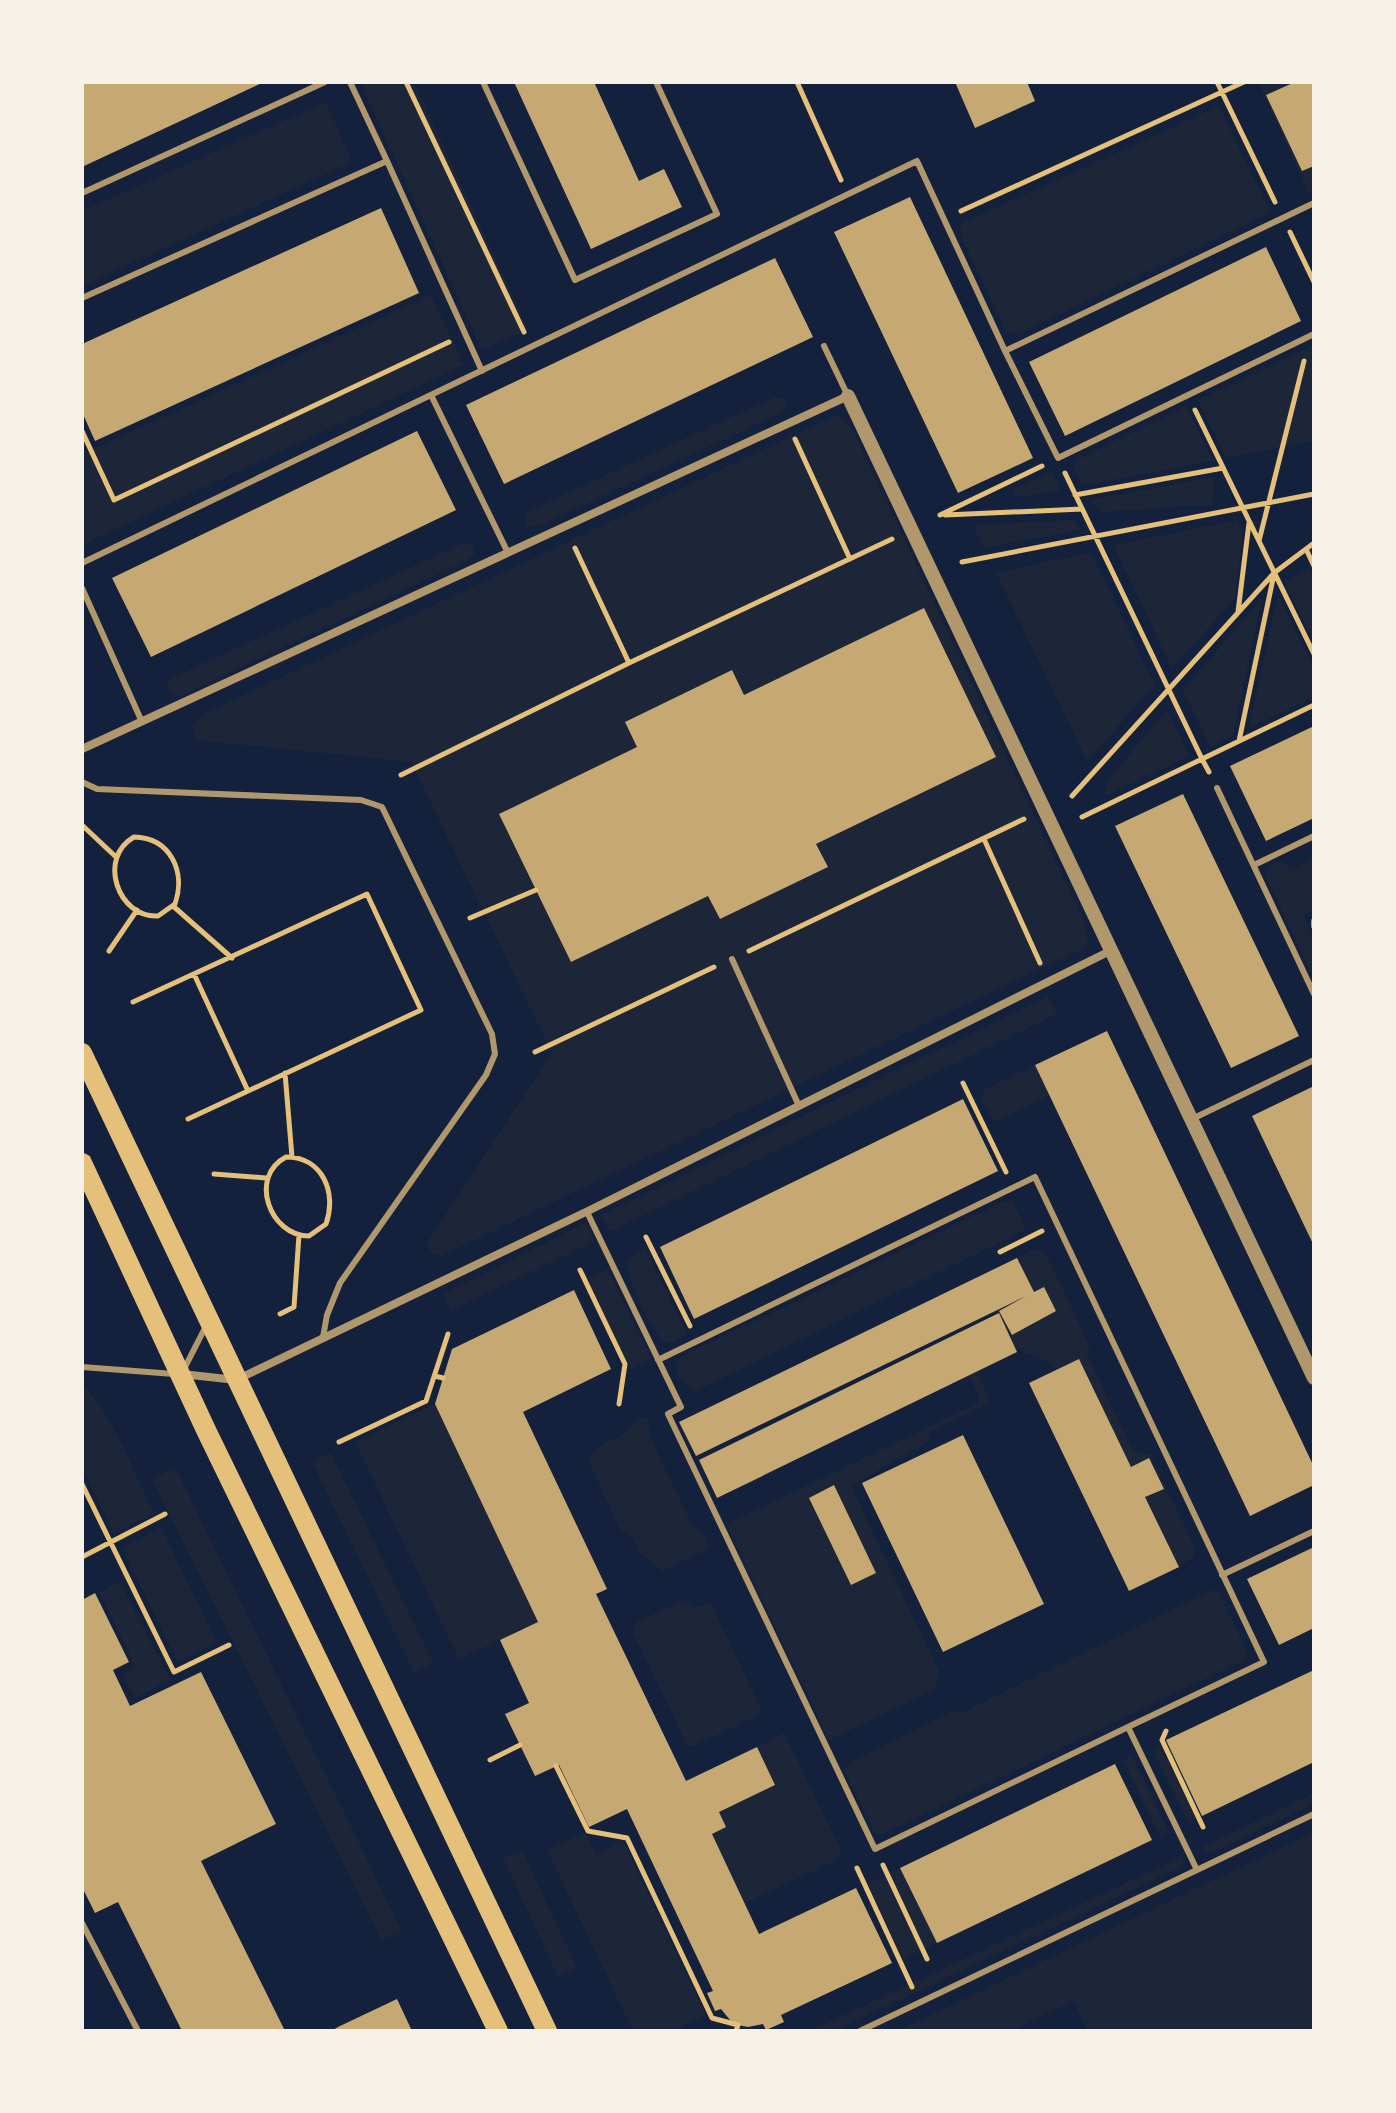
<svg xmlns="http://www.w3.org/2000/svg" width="1396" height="2113" font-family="Manrope,sans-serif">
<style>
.green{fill:#1d2539}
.building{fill:#c6a872}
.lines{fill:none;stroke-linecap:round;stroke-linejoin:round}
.path{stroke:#e5c07b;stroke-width:5}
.service{stroke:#b1986c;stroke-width:6}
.minor{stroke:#b1986c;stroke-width:8}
.tertiary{stroke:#b1986c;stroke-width:14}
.primary{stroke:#e5c07b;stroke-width:20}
</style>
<rect width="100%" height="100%" fill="#14213d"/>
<path class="green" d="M 360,82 L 414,82 L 528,329 L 482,350 Z
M 1261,82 L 1295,82 L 1267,95 L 1302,171 L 1314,166 L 1314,193 L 1309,193 L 1260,86 Z
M 326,102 L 352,162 L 82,286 L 82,211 Z
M 1217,107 L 1221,110 L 1269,210 L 1267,214 L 1019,334 L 1006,331 L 962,238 L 960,229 L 962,223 Z
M 431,295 L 464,365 L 82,545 L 82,451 L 84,453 Z
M 1314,345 L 1314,441 L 1226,458 L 1198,400 Z
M 775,397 L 783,398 L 786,402 L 785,409 L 781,413 L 543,524 L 532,527 L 526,525 L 526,512 Z
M 1186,406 L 1213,461 L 1085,485 L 1081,483 L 1072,465 L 1075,461 Z
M 836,415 L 852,428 L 1085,924 L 1088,946 L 441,1256 L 433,1254 L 426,1244 L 552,1053 L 411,762 L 196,740 L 192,726 L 201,715 Z
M 1050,472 L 1053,473 L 1060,490 L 1019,497 L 1014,495 L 1013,490 Z
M 1214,477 L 1212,505 L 1101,512 L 1089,500 Z
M 1075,520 L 1080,530 L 984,548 L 973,525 Z
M 1237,520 L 1243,530 L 1235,599 L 1172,668 L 1113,545 Z
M 471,543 L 475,553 L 468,560 L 180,696 L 170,694 L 166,687 L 170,679 L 461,544 Z
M 1091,552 L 1155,685 L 1087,761 L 996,573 Z
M 1309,569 L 1314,578 L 1314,642 L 1284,581 Z
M 1278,595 L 1314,669 L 1314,697 L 1249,728 Z
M 1262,598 L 1233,736 L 1210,747 L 1183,690 Z
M 1167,710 L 1189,756 L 1107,795 L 1104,792 L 1107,781 Z
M 1314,858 L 1314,910 L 1303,915 L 1314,944 L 1314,979 L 1265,875 L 1266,869 L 1278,862 L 1283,862 L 1291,870 Z
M 1048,996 L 1057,1014 L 609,1232 L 601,1215 Z
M 1035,1065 L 1050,1095 L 998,1121 L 993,1120 L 981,1099 L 984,1090 Z
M 1012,1200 L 1025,1227 L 1023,1231 L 694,1392 L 679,1379 L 675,1365 L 680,1357 L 1003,1202 Z
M 585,1223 L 594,1241 L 451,1311 L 443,1294 Z
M 645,1248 L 687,1334 L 672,1343 L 666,1343 C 652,1333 625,1277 627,1260 Z
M 1032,1250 L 1041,1251 L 1048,1258 L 1090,1347 L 1086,1353 L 1134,1451 L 1150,1454 L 1195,1548 L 1194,1556 L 1179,1567 L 1079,1359 L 1056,1370 C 1041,1353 1027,1358 1015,1346 C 1007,1338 1002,1320 997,1310 L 1033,1292 L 1017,1258 Z
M 608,1269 L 651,1359 L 631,1369 L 587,1279 Z
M 977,1372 L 989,1399 L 988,1404 L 929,1432 L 929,1441 L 851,1486 L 939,1671 L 936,1689 L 829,1740 L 726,1524 L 977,1404 L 980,1398 L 969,1376 Z
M 82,1385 C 111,1410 136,1477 154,1513 L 114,1533 L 82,1467 Z
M 435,1404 L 538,1622 L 459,1659 L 355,1442 Z
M 641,1417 L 648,1419 L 650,1437 L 692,1525 C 701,1530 709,1539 708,1549 L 663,1571 L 639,1552 L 632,1537 L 619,1528 L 590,1464 C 591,1444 607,1444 622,1435 C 630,1430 633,1421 641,1417 Z
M 331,1453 L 433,1663 L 414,1673 L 312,1462 Z
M 175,1467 L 402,1931 L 381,1940 L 152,1479 Z
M 161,1527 L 217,1642 L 178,1662 L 122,1548 Z
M 120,1582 L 170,1680 L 135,1698 L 123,1674 L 136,1667 L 99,1592 Z
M 1212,1590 L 1218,1591 L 1247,1652 L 1246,1659 L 883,1834 L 876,1834 L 874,1832 L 845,1772 L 847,1764 L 954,1710 L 961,1713 Z
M 683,1600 L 695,1606 L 711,1603 L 761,1709 L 758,1716 L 690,1747 L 687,1745 L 632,1631 L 635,1623 Z
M 784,1733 L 841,1849 L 839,1859 L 745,1903 L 712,1834 L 719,1812 L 775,1785 L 757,1747 Z
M 1159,1744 L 1196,1819 L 1187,1820 L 1154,1753 Z
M 1132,1756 L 1169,1832 L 1160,1836 L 1123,1760 Z
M 1314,1793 L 1314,1804 L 1213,1852 L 1205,1852 L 1202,1847 Z
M 585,1832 L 596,1854 L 623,1841 L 706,2015 L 672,2031 L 633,2031 L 547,1850 Z
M 1314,1832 L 1314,2031 L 1088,2031 L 1073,2001 L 1011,2031 L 897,2031 Z
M 522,1850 L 577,1968 L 558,1977 L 503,1858 Z
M 1181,1857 L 1185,1865 L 834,2031 L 810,2031 Z
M 900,1868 L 937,1943 L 903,1959 L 868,1884 Z"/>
<path class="building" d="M 82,82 L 264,82 L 82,167 Z
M 514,82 L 594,82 L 639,181 L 664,169 L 682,207 L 591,249 Z
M 955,82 L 1027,82 L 1035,101 L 975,128 Z
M 1295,82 L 1314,82 L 1314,166 L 1302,171 L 1266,95 Z
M 910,197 L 1033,458 L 958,493 L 834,232 Z
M 381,208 L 419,293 L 95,441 L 82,412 L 82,344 Z
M 1266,247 L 1301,321 L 1065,436 L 1029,362 Z
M 775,258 L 813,337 L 504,484 L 466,405 Z
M 417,431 L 456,510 L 151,657 L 112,578 Z
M 924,608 L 996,757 L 816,844 L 828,867 L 720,919 L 708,896 L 571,962 L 499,814 L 637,747 L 625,722 L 732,670 L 744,695 Z
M 1314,726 L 1314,818 L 1266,841 L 1230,766 Z
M 1183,794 L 1299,1036 L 1231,1068 L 1115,826 Z
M 1107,1031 L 1314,1467 L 1314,1485 L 1250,1516 L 1035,1065 Z
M 1314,1086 L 1314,1246 L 1252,1116 Z
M 963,1099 L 998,1171 L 694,1319 L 660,1247 Z
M 1017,1258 L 1034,1292 L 1044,1287 L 1056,1311 L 1012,1335 L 999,1311 L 1026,1296 L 696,1456 L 679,1422 Z
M 574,1290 L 611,1369 L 523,1412 L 607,1589 L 596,1594 L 686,1781 L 757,1747 L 775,1785 L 719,1812 L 726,1827 L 712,1834 L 759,1934 L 856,1888 L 892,1963 L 781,2015 L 784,2022 L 766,2030 L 763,2024 L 748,2027 L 738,2025 L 730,2020 L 721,2009 L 715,2011 L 707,1993 L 713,1991 L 627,1809 L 589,1827 L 559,1765 L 535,1776 L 505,1714 L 529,1703 L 500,1640 L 538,1622 L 435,1404 L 452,1349 Z
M 999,1313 L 1017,1352 L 717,1498 L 699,1460 Z
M 1079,1359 L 1131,1467 L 1149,1458 L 1164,1489 L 1145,1497 L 1179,1567 L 1129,1591 L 1029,1383 Z
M 963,1435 L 1044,1604 L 943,1652 L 862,1483 Z
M 834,1485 L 876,1573 L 851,1585 L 809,1498 Z
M 1314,1547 L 1314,1628 L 1279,1645 L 1247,1579 Z
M 95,1593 L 129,1662 L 113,1670 L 130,1706 L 201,1672 L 276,1824 L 201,1861 L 285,2031 L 182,2031 L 118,1902 L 95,1913 L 82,1887 L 82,1600 Z
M 1314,1670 L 1314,1762 L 1202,1816 L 1166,1740 Z
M 1115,1764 L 1152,1840 L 937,1943 L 900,1868 Z
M 397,1999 L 412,2031 L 331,2031 L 340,2026 Z"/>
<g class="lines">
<path class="path" d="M 406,82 L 524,332
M 797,82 L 841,180
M 1217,82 L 1275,202
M 961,211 L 1244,82
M 1290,232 L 1314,282
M 1195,410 L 1314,654
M 82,431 L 114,500 L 449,342
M 795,439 L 850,559
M 1065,473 L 1202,759 L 1082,817
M 1075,495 L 1223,468
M 940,515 L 1042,466
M 945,515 L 1082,509
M 1259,541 L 1304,361
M 575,548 L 629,663
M 1306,549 L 1314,566
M 962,562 L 1314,494
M 1238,612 L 1249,523
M 1239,741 L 1274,574
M 1209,772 L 1202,759 L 1314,705
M 401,775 L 629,663 L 892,539
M 1072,796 L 1274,573 L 1314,543
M 82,825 L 116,857
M 134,837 C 171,838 186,872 175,904 L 158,916 C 118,918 97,858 134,837 Z
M 984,839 L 1040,963
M 173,906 L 232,958
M 470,918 L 536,890
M 109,951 L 137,910
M 749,951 L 1024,819
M 133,1002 L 367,894 L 421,1010 L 248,1091 L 194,974
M 535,1052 L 714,967
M 285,1073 L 292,1157
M 963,1083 L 1006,1172
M 188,1119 L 248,1091
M 286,1157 C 323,1157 337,1193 326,1224 L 309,1236 C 270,1236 248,1177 286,1157 Z
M 214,1174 L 266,1178
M 646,1237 L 690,1326
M 1000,1252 L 1042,1231
M 580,1270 L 625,1364 L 619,1404
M 280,1314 L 294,1307 L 299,1235
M 435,1376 L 443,1378
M 339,1442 L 426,1401 L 448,1334
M 82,1484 L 174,1672 L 229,1645
M 82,1557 L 165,1514
M 1166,1731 L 1162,1740 L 1203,1827
M 490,1760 L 520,1745
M 556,1766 L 588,1831 L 627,1838 L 712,2018 L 738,2025 L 736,2031
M 883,1865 L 927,1959
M 857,1868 L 912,1987"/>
<path class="service" d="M 483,82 L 575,280 L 717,214 L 656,82
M 387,161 L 482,371
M 82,193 L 325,82
M 82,298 L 387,161 L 350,82
M 824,346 L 847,394
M 1005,351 L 1058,458 L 1314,334
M 431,395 L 508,553
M 82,563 L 917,161 L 1005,351 L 1314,203
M 82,588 L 142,722
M 82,782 L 97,789 L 361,800 L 382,807 L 492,1034 L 495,1054 L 486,1075 L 340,1283 L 327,1315 L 323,1337
M 1217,788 L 1314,994
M 1254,865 L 1314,836
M 1314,921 L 1314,926
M 732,959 L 799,1106
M 1192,1119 L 1314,1060
M 587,1212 L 681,1407 L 668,1414 L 875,1849 L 1128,1727
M 658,1360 L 1035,1177 L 1264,1662 L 1128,1727 L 1197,1870
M 82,1367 L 174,1374
M 183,1371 L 207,1324
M 1222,1575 L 1314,1531
M 82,1923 L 138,2031
M 860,2031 L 1314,1814"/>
<path class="minor" d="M 82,749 L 848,396
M 182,1374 L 236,1380 L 590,1210 L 1112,950"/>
<path class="tertiary" d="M 848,396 L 1314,1378"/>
<path class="primary" d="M 82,1053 L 547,2031
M 82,1163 L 206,1430 L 498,2031"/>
</g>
<rect width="1396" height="2113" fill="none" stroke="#f6f1e7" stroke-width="168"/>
</svg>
